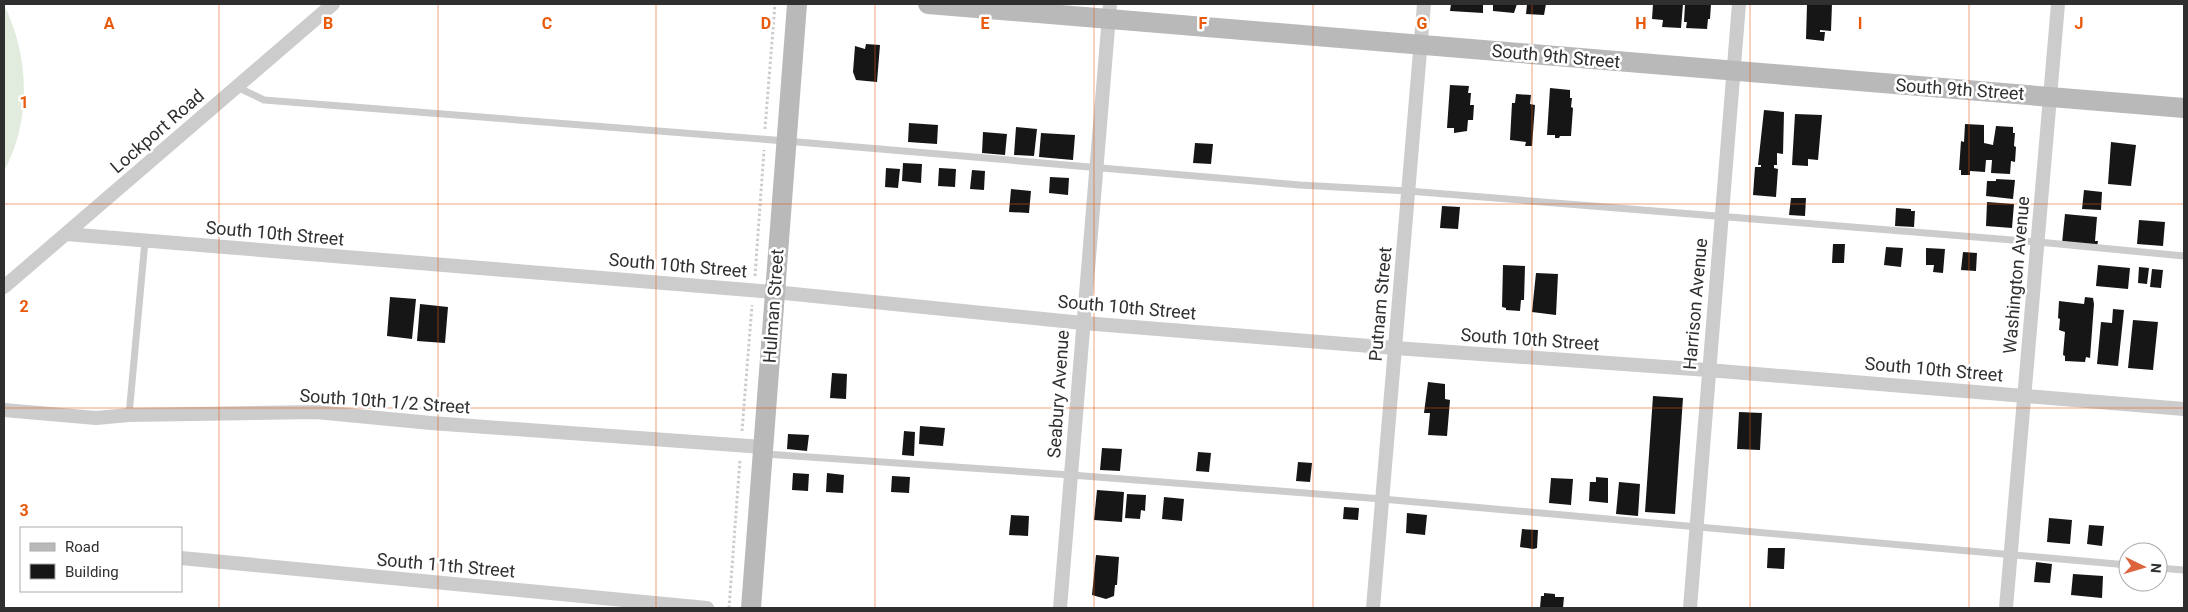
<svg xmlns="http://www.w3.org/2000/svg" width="2188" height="612" font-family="Roboto,sans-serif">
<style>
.green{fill:#e1ecde}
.building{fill:#161616}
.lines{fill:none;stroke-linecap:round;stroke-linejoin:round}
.path{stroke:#ccc;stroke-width:3;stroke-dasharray:2.5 2.5;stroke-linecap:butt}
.lane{stroke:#ccc;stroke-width:7}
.street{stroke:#ccc;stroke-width:14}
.secondary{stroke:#b9b9b9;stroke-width:20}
.grid{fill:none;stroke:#e8590c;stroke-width:1;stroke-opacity:0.55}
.labels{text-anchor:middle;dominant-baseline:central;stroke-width:5;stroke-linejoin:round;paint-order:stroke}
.street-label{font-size:18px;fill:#2f2f2f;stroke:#fff}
.grid-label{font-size:16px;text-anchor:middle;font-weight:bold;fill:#e8590c;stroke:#fff;stroke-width:5;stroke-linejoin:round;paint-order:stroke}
</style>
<rect width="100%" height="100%" fill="#fff"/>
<path class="green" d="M 4,5 C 29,55 32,120 4,171 Z"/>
<path class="building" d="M 1451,4 L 1483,4 L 1483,13 L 1450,11 Z
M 1493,4 L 1517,4 L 1514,13 L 1493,11 Z
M 1527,4 L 1546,4 L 1544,15 L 1526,14 Z
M 1653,4 L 1683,4 L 1681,28 L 1662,27 L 1663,20 L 1652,19 Z
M 1685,4 L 1711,4 L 1710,19 L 1708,19 L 1707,29 L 1686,28 L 1687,22 L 1684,22 Z
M 1807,4 L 1832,4 L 1831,31 L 1820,30 L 1820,32 L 1825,32 L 1824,41 L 1806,39 Z
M 866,44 L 880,45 L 877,82 L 856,80 L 853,72 L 855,46 L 865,49 Z
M 1450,85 L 1469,86 L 1468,93 L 1471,93 L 1470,105 L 1474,105 L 1473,120 L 1468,120 L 1467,131 L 1454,133 L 1454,128 L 1447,128 Z
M 1550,88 L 1570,90 L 1570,98 L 1572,98 L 1571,107 L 1573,108 L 1571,136 L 1560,136 L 1559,138 L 1555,138 L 1555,135 L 1547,135 Z
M 1516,94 L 1531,95 L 1530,104 L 1535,105 L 1532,146 L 1525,146 L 1526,142 L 1510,140 L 1512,103 L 1515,103 Z
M 1764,110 L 1784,112 L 1783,154 L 1777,153 L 1777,165 L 1774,165 L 1774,168 L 1778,169 L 1776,197 L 1753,195 L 1755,167 L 1761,167 L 1761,165 L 1758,165 Z
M 1795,114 L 1822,115 L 1818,160 L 1808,159 L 1808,166 L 1792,165 Z
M 909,123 L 938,125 L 937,144 L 908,142 Z
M 1965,124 L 1984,125 L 1984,143 L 1993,145 L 1996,126 L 2013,127 L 2013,133 L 2015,133 L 2014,146 L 2016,147 L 2015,162 L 2011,161 L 2010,174 L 1991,173 L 1992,160 L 1986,160 L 1985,172 L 1970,171 L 1970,175 L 1961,175 L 1961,170 L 1959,170 L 1961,141 L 1964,142 Z
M 1016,127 L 1037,129 L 1034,156 L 1014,155 Z
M 983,132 L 1007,134 L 1005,155 L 982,153 Z
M 1041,133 L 1075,135 L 1073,160 L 1039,157 Z
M 2111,142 L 2136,145 L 2131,186 L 2108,184 Z
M 1195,143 L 1213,144 L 1211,164 L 1193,163 Z
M 903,163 L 922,164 L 921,183 L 902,181 Z
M 886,168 L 900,169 L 898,188 L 885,187 Z
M 939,168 L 956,169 L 955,187 L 938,186 Z
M 972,170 L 985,171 L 984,190 L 970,189 Z
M 1050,177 L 1069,178 L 1068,195 L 1049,193 Z
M 1996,179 L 2015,180 L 2013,199 L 1986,196 L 1987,181 L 1996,181 Z
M 1011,189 L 1031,191 L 1029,213 L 1009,212 Z
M 2084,190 L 2102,192 L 2101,210 L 2082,209 Z
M 1791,198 L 1806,198 L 1805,216 L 1789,215 Z
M 1987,202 L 2014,204 L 2012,228 L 1986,226 Z
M 1442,206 L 1460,207 L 1458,229 L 1440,228 Z
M 1896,208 L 1911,209 L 1911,211 L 1915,211 L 1914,227 L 1895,226 Z
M 2065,214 L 2097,217 L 2095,241 L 2098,241 L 2097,247 L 2062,243 Z
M 2139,220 L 2165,222 L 2163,246 L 2137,244 Z
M 1833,244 L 1845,244 L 1844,263 L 1832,263 Z
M 1886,247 L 1903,248 L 1901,267 L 1884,265 Z
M 1926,248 L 1945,249 L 1943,273 L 1933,272 L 1934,265 L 1926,265 Z
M 1963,252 L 1977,253 L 1976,271 L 1961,270 Z
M 1503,265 L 1525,266 L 1524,300 L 1521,300 L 1520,311 L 1506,310 L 1506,308 L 1502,307 Z
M 2098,265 L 2130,268 L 2128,289 L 2096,286 Z
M 2139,267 L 2149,268 L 2147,284 L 2138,283 Z
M 2152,269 L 2163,270 L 2161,288 L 2150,287 Z
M 1536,273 L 1558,274 L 1556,315 L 1532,312 Z
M 390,297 L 416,299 L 412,339 L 387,336 Z
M 2085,297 L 2093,298 L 2094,304 L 2090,358 L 2086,357 L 2085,362 L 2065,361 L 2065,356 L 2063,355 L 2065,332 L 2059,330 L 2060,319 L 2058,318 L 2059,301 L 2084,304 Z
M 420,304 L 448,307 L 445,343 L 417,341 Z
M 2113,309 L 2124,310 L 2118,366 L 2097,364 L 2101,322 L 2112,323 Z
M 2133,320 L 2158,322 L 2153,370 L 2128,368 Z
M 832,373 L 847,374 L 846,399 L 830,398 Z
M 1428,382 L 1445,384 L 1445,399 L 1450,400 L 1447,436 L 1428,435 L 1430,413 L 1424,413 Z
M 1653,396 L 1683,398 L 1675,514 L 1645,512 Z
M 1739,412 L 1762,413 L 1760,450 L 1737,449 Z
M 920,426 L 945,428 L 943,446 L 919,444 Z
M 904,431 L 915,432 L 914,456 L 902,455 Z
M 788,434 L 809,435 L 807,451 L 787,449 Z
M 1102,448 L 1122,449 L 1120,471 L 1100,470 Z
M 1198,452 L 1211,453 L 1209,472 L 1196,471 Z
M 1298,462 L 1312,463 L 1310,482 L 1296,481 Z
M 793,473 L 809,474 L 808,491 L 792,490 Z
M 827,473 L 844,475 L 843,493 L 826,492 Z
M 892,476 L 910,477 L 909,493 L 891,492 Z
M 1596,477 L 1608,478 L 1608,503 L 1589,501 L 1590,482 L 1596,482 Z
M 1551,478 L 1573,479 L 1571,505 L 1549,503 Z
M 1619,482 L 1640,484 L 1638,516 L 1616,514 Z
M 1097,490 L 1124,492 L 1122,522 L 1094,520 Z
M 1127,494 L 1146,495 L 1145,511 L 1141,510 L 1140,519 L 1125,518 Z
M 1164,497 L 1184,499 L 1182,521 L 1162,519 Z
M 1344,507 L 1359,508 L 1358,520 L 1343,519 Z
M 1407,513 L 1427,515 L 1425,535 L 1406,533 Z
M 1011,515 L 1029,516 L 1028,536 L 1009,535 Z
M 2049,518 L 2072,520 L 2070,544 L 2047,542 Z
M 2089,525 L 2104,526 L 2102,546 L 2087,544 Z
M 1522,529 L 1538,530 L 1537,548 L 1533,549 L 1520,547 Z
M 1768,548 L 1785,548 L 1784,569 L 1767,568 Z
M 1096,555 L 1119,557 L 1117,585 L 1115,585 L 1114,596 L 1106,599 L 1092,595 Z
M 2036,562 L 2052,564 L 2050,583 L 2034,582 Z
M 2073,574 L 2103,576 L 2102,598 L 2071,595 Z
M 1544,593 L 1555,594 L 1555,597 L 1564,597 L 1563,608 L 1540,608 L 1541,596 L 1544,596 Z"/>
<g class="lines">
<path class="path" d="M 765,129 L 775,4
M 755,276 L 764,150
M 742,431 L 752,305
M 729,608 L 740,459"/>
<path class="lane" d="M 237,87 L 264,100 L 786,141 L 1300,185 L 1408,191 L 2038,242 L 2184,256
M 129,415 L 145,241
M 765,454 L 1071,475 L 1382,499 L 2128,565
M 2158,568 L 2184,570"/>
<path class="street" d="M 66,234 L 774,292 L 1083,323 L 1395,348 L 1708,370 L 2184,409
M 4,287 L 333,4
M 4,410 L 96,418 L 129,415 L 316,412 L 431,423 L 763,447
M 181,558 L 707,608
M 1060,608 L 1110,4
M 1373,608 L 1424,4
M 1690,608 L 1739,4
M 2006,608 L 2058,4"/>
<path class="secondary" d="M 928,4 L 2184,108
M 751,608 L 797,4"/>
</g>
<path class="grid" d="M 219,4 L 219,608M 438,4 L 438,608M 656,4 L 656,608M 875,4 L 875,608M 1094,4 L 1094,608M 1313,4 L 1313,608M 1532,4 L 1532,608M 1750,4 L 1750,608M 1969,4 L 1969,608M 4,204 L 2184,204M 4,408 L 2184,408"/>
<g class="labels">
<g class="street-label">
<text transform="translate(1556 56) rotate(5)">South 9th Street</text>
<text transform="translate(1960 89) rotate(4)">South 9th Street</text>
<text transform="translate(157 131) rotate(-41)">Lockport Road</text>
<text transform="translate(275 233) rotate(5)">South 10th Street</text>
<text transform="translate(678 265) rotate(5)">South 10th Street</text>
<text transform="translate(2016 275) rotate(-85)">Washington Avenue</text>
<text transform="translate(1380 304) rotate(-85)">Putnam Street</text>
<text transform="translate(1695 304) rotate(-85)">Harrison Avenue</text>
<text transform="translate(773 306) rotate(-86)">Hulman Street</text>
<text transform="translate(1127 307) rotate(5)">South 10th Street</text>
<text transform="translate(1530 339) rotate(4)">South 10th Street</text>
<text transform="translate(1934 369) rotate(5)">South 10th Street</text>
<text transform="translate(1058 394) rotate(-86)">Seabury Avenue</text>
<text transform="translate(385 401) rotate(4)">South 10th 1/2 Street</text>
<text transform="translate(446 565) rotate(5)">South 11th Street</text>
</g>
</g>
<g class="grid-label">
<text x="109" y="29">A</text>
<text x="328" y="29">B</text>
<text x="547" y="29">C</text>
<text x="766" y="29">D</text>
<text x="985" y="29">E</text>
<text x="1203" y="29">F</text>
<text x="1422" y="29">G</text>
<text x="1641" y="29">H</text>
<text x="1860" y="29">I</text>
<text x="2079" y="29">J</text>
<text x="24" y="108">1</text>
<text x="24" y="312">2</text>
<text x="24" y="516">3</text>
</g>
<rect width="2188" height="612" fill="none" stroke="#2f2f2f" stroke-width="10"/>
<rect x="20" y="527" width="162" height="65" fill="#ffffff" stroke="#acacac"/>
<rect x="30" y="543" width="25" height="8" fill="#b9b9b9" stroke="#acacac"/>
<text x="65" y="552" font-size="15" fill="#2f2f2f">Road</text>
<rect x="30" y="564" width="25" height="15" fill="#161616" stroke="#acacac"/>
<text x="65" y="577" font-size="15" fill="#2f2f2f">Building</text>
<g transform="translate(2143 567) rotate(95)"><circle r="24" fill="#ffffff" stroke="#acacac"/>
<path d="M0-4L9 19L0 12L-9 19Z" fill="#dc643c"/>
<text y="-8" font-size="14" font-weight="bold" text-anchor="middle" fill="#2f2f2f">N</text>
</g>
</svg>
